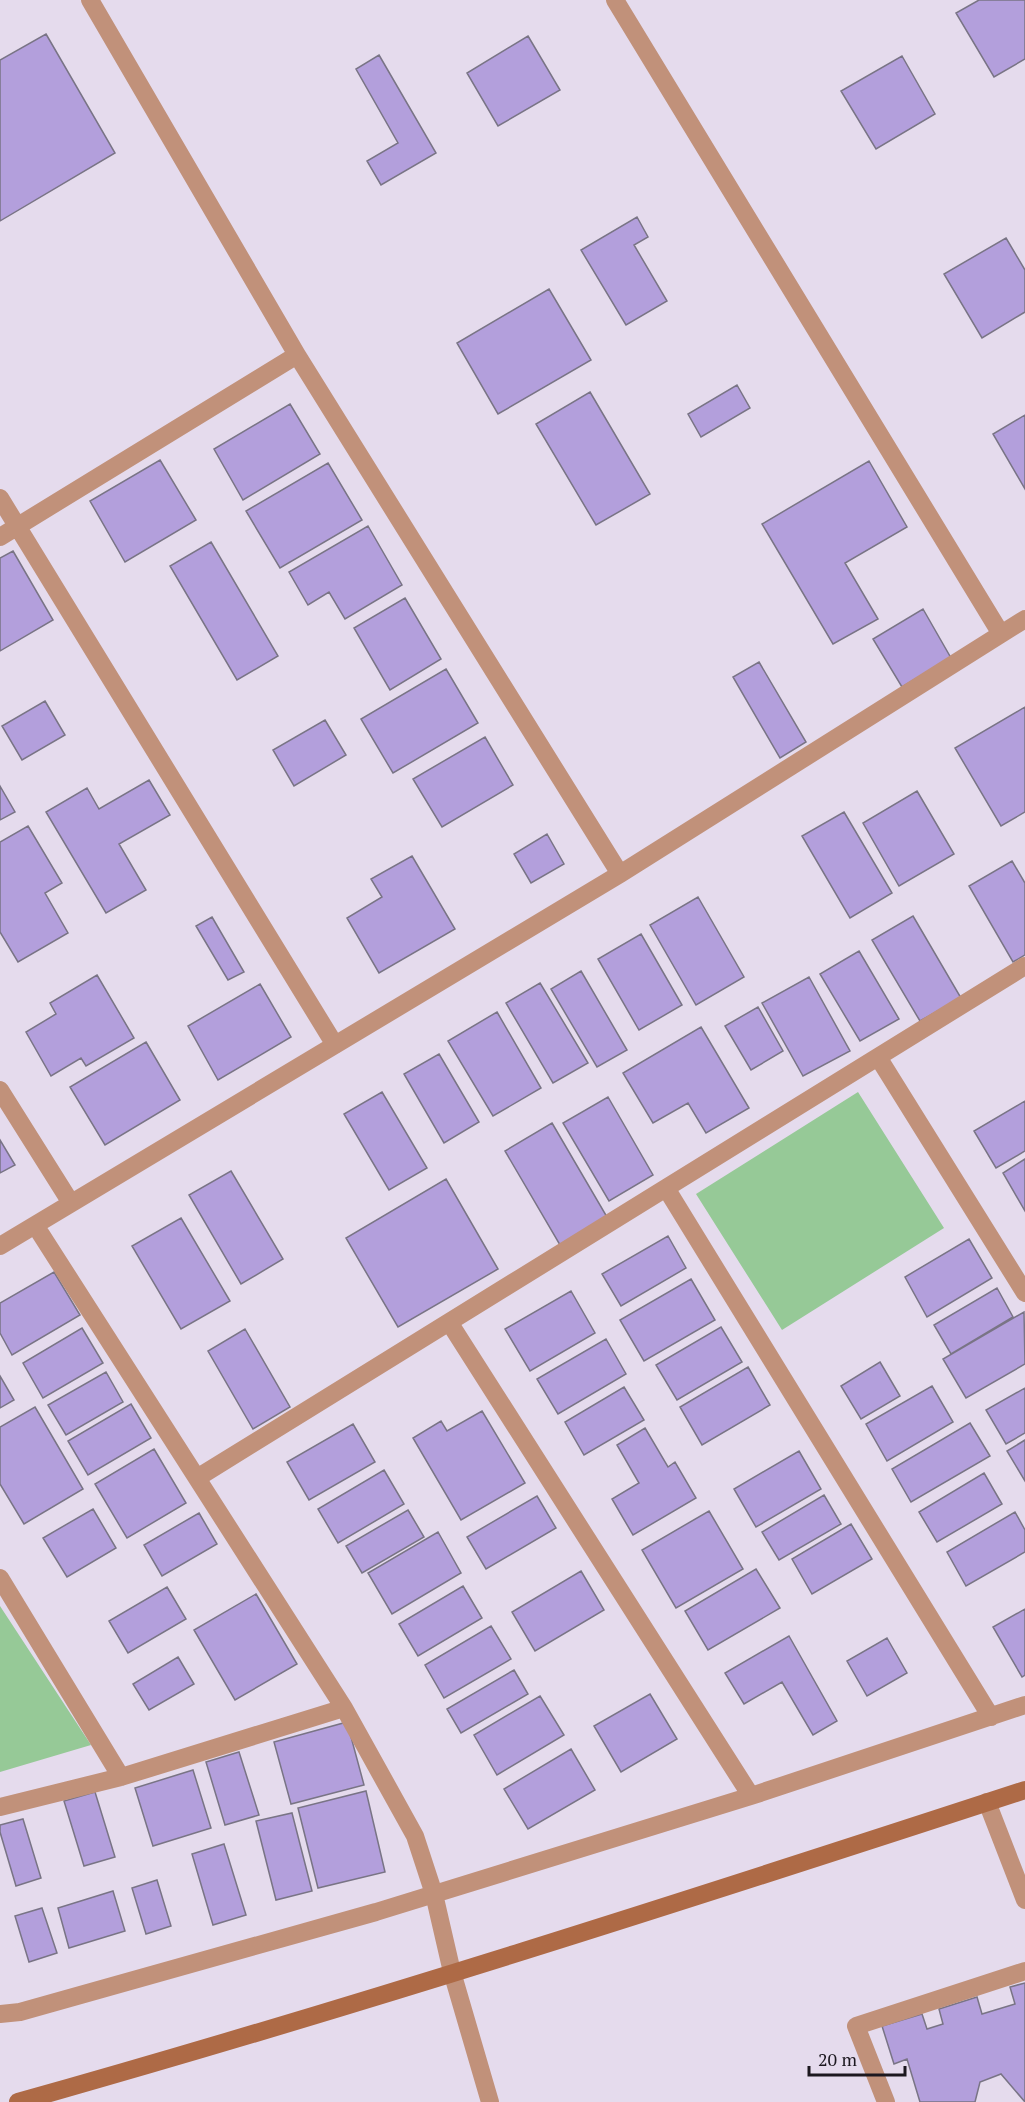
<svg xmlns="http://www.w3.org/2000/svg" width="1025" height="2102" font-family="'PT Serif',serif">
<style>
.green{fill:#96c997}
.building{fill:#b39fdc;stroke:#797485;stroke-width:1.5}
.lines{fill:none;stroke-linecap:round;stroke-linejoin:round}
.street{stroke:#c1917a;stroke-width:18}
.secondary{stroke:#ae6a46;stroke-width:18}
</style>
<rect width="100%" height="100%" fill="#e5dbed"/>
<path class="green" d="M 858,1092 L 944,1228 L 782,1330 L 696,1194 Z
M 0,1606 L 91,1745 L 0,1772 Z"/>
<path class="building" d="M 979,0 L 1025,0 L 1025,59 L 994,77 L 956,13 Z
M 46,34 L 115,153 L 0,221 L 0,60 Z
M 528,36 L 560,90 L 498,126 L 467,73 Z
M 379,55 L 436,153 L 381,185 L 367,161 L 398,143 L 356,69 Z
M 902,56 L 935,114 L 876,149 L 841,91 Z
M 637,217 L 648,237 L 634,245 L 667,301 L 626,325 L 581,250 Z
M 1006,238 L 1025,270 L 1025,312 L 982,338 L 944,274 Z
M 549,289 L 591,360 L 498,414 L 457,343 Z
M 737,385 L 750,408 L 701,437 L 688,414 Z
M 590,392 L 650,494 L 596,525 L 536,424 Z
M 290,404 L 320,454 L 243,500 L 214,449 Z
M 1025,415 L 1025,489 L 993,434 Z
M 160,460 L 196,520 L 125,562 L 90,501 Z
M 869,461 L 907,527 L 845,563 L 878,619 L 833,644 L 762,524 Z
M 328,463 L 362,520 L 280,568 L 246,511 Z
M 368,526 L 402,585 L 345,619 L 329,592 L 308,605 L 289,572 Z
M 211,542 L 278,656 L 237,680 L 170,566 Z
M 13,551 L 53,620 L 0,651 L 0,558 Z
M 405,598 L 441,659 L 390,690 L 354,628 Z
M 923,609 L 951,658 L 902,687 L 873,639 Z
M 759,662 L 806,742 L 780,758 L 733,677 Z
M 446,669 L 478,723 L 393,773 L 361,719 Z
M 45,701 L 65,735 L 22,760 L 2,726 Z
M 1025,707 L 1025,812 L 1001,826 L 955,748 Z
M 325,720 L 346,755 L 294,786 L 273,750 Z
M 485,737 L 513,785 L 442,827 L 413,779 Z
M 149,780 L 170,815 L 119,844 L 146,890 L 106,913 L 46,812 L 87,788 L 99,809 Z
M 0,786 L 15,812 L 0,820 Z
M 917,791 L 954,854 L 899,886 L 863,823 Z
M 844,812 L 892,893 L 850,918 L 802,836 Z
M 28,826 L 62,883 L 45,893 L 68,933 L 18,962 L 0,932 L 0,842 Z
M 547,834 L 564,864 L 531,883 L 514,854 Z
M 412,856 L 455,929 L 379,973 L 347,918 L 382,897 L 371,879 Z
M 1012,861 L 1025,883 L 1025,955 L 1013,962 L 969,886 Z
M 698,897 L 744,977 L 696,1005 L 650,925 Z
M 913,916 L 961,998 L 920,1021 L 872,940 Z
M 212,917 L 244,972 L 228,980 L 196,926 Z
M 641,934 L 682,1005 L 639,1030 L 598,959 Z
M 859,951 L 899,1019 L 860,1041 L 820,974 Z
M 581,971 L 627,1050 L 597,1067 L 551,989 Z
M 97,975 L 134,1038 L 86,1066 L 81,1058 L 51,1076 L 26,1032 L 56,1014 L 50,1003 Z
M 809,977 L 850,1051 L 803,1076 L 762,1003 Z
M 540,983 L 588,1063 L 553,1083 L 506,1003 Z
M 260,984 L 291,1037 L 218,1080 L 188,1026 Z
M 758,1007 L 783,1051 L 751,1070 L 725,1026 Z
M 497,1012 L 541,1088 L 493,1116 L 448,1041 Z
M 701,1027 L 749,1108 L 706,1133 L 688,1103 L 653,1123 L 623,1073 Z
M 146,1042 L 180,1100 L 105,1145 L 70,1087 Z
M 439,1054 L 479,1122 L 444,1143 L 404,1074 Z
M 382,1092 L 427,1168 L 389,1190 L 344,1114 Z
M 608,1097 L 653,1175 L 609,1201 L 563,1123 Z
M 1025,1101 L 1025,1151 L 996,1168 L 974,1131 Z
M 552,1123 L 607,1217 L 560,1245 L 505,1151 Z
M 0,1140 L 15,1165 L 0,1173 Z
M 1025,1159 L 1025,1211 L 1003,1173 Z
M 231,1171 L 283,1259 L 241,1284 L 189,1195 Z
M 446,1179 L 498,1269 L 398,1327 L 346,1238 Z
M 181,1218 L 230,1301 L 181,1329 L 132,1246 Z
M 668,1236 L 686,1268 L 621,1306 L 602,1274 Z
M 969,1239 L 992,1278 L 927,1317 L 905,1277 Z
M 54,1272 L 80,1315 L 12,1355 L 0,1333 L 0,1303 Z
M 691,1279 L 715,1320 L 644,1361 L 620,1320 Z
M 997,1288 L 1013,1317 L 951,1354 L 934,1325 Z
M 571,1291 L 595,1333 L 530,1371 L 505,1329 Z
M 1024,1312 L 1025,1364 L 966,1398 L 943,1359 Z
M 721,1327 L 742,1362 L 677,1400 L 656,1365 Z
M 82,1328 L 103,1363 L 43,1398 L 23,1363 Z
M 245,1329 L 290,1407 L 253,1429 L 208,1351 Z
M 606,1339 L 626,1374 L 558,1414 L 537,1379 Z
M 880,1362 L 900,1396 L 861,1419 L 841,1386 Z
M 748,1367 L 770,1405 L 702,1445 L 680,1407 Z
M 106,1372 L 123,1402 L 66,1435 L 48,1405 Z
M 0,1376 L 14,1400 L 0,1408 Z
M 932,1386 L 953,1422 L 887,1461 L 866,1424 Z
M 624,1387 L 644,1420 L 584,1455 L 565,1422 Z
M 1025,1388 L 1025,1433 L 1006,1444 L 986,1410 Z
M 131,1404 L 151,1438 L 88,1475 L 68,1441 Z
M 35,1407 L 83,1489 L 24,1524 L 0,1484 L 0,1427 Z
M 482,1411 L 525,1483 L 461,1520 L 413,1438 L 441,1421 L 447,1431 Z
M 970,1423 L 990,1456 L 911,1502 L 892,1469 Z
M 353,1424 L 375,1462 L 309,1500 L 287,1462 Z
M 645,1428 L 668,1467 L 675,1462 L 696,1498 L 633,1535 L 612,1499 L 639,1483 L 617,1445 Z
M 1025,1440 L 1025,1481 L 1007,1451 Z
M 154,1449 L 186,1503 L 127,1538 L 95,1484 Z
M 799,1451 L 821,1489 L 756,1527 L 734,1489 Z
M 384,1470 L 404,1504 L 338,1543 L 318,1509 Z
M 984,1473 L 1002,1504 L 937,1542 L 919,1512 Z
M 824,1495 L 841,1524 L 779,1560 L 762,1532 Z
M 537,1496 L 556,1528 L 486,1569 L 467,1537 Z
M 93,1509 L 116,1548 L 67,1577 L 43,1538 Z
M 408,1510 L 424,1537 L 362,1573 L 346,1546 Z
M 709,1511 L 743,1569 L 676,1608 L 642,1550 Z
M 1015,1512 L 1025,1530 L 1025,1552 L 966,1586 L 947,1552 Z
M 199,1513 L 217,1544 L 162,1576 L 144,1545 Z
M 851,1524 L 872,1559 L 812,1594 L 792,1559 Z
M 438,1532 L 461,1573 L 392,1614 L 368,1573 Z
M 756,1569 L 780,1608 L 708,1650 L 685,1611 Z
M 581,1571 L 604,1610 L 535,1651 L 512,1612 Z
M 463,1586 L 482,1618 L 418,1656 L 399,1624 Z
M 167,1587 L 186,1619 L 128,1653 L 109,1621 Z
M 256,1594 L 297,1664 L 235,1700 L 194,1630 Z
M 1025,1609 L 1025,1675 L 1022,1677 L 993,1627 Z
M 491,1626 L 511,1659 L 444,1698 L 425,1665 Z
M 789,1636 L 837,1721 L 813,1735 L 782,1682 L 744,1704 L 725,1673 Z
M 887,1638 L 907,1673 L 867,1696 L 847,1661 Z
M 178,1657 L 194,1684 L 149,1710 L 133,1684 Z
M 514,1670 L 528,1694 L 461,1733 L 447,1709 Z
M 650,1694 L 677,1739 L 621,1772 L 594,1726 Z
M 540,1696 L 564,1735 L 497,1775 L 474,1735 Z
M 347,1722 L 364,1785 L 291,1804 L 274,1742 Z
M 571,1749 L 595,1790 L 528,1829 L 504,1789 Z
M 239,1752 L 259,1815 L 225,1825 L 206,1762 Z
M 193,1770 L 211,1828 L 153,1846 L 135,1788 Z
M 366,1791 L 385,1872 L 318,1888 L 298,1808 Z
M 95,1792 L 115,1857 L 84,1866 L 64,1801 Z
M 292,1813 L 312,1891 L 276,1900 L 256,1821 Z
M 23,1819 L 41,1878 L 16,1886 L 0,1832 L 0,1825 Z
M 224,1844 L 246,1915 L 213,1925 L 192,1854 Z
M 157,1880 L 171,1926 L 146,1934 L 132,1888 Z
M 113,1891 L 125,1931 L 69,1948 L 58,1908 Z
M 42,1908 L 57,1953 L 29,1962 L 15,1916 Z
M 1025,1983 L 1025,2102 L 1001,2074 L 980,2082 L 975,2102 L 920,2102 L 907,2059 L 894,2064 L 882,2026 L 922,2014 L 927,2029 L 943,2024 L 939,2009 L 977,1997 L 982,2014 L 1015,2004 L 1010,1987 Z"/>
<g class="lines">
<path class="street" d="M 90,0 L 297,355 L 620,874
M 615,0 L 1001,634
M 0,498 L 335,1045
M 0,537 L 297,355
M 878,1057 L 1025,1293
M 0,1090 L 71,1203
M 666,1188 L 991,1717
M 35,1225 L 344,1708 L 415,1836 L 434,1894 L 452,1972 L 490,2102
M 0,1246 L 620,874 L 1025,619
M 449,1322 L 751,1796
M 197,1478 L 1025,966
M 0,1578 L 121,1777
M 987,1802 L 1025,1900
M 0,1807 L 121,1777 L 344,1708
M 0,2014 L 20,2012 L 376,1912 L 751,1796 L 1025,1705
M 886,2102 L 856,2026 L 1025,1971"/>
<path class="secondary" d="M 18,2102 C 356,2007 691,1899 1025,1790"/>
</g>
<path d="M809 2066v9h96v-9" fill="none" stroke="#1c181f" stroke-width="3"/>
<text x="818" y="2066" font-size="18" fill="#1c181f" stroke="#e5dbed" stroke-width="4.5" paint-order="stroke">20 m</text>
</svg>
